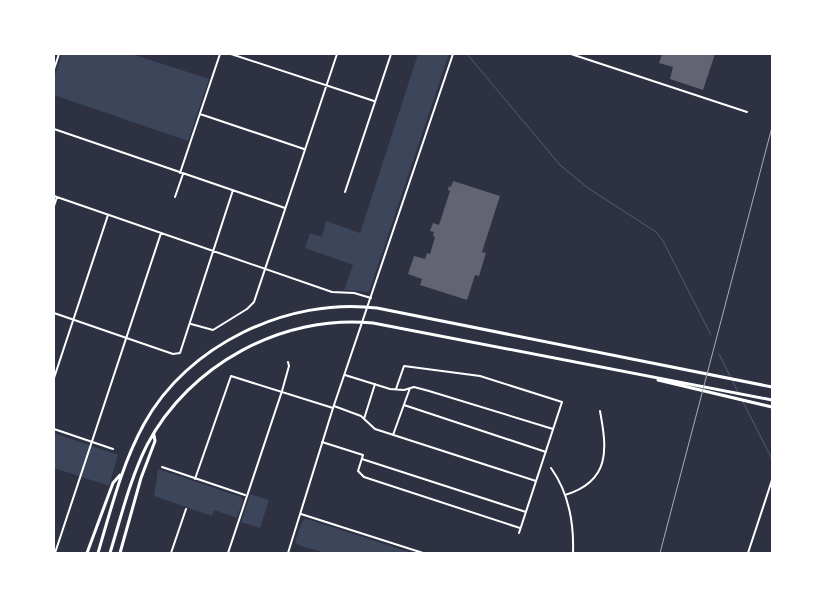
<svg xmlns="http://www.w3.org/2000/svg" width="826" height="607" font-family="'Titillium Web',sans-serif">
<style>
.green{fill:#3c4559}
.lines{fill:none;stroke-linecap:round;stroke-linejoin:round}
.stream{stroke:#4f5d75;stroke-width:1}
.building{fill:#626471}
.minor{stroke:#fff;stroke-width:2}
.tertiary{stroke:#fff;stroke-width:2}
.motorway{stroke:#fff;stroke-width:3}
.rail{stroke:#abadb3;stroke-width:1}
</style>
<rect width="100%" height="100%" fill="#2d3142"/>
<path class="green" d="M 62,54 L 132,54 L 209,79 L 188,141 L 54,95 L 54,78 Z
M 418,54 L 449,54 L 369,292 L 344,290 L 353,265 L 305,248 L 310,233 L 322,237 L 326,221 L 360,233 Z
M 54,433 L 118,455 L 109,486 L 54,468 Z
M 158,469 L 241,497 L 243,501 L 237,518 L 214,510 L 212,516 L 154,496 Z
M 250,494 L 269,500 L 260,528 L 241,522 Z
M 305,519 L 307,519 L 412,553 L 326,553 L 298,545 L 295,542 L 302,522 Z"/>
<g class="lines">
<path class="stream" d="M 467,54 L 560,165 L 588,188 L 656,232 L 663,241 L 711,335
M 719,354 L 738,392
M 743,402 L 772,459"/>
</g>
<path class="building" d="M 662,54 L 715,54 L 703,90 L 670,79 L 673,67 L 659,63 Z
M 453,181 L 500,196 L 482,252 L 486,253 L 479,276 L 475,275 L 467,300 L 420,285 L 422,279 L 408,274 L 414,256 L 425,259 L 427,253 L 430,254 L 435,237 L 433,236 L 434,232 L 430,231 L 433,223 L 439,225 L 450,191 L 448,190 L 449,186 L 451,187 Z"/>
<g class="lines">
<path class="minor" d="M 231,54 L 374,101
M 571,54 L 747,112
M 54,69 L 59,54
M 200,114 L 304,149
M 54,129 L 285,208
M 180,173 L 220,54
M 345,192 L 391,54
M 54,196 L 332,292 L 354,293 L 371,298
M 175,197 L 183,174
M 54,206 L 57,197
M 54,313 L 173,354 L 180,353 L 233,190
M 191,324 L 213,330 L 247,309 L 254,302 L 337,54
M 345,375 L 390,389 L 404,390 L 414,387 L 429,391 L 553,429
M 54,378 L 108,215
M 396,389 L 404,366 L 480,376 L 562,402 L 519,533
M 404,405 L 546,452
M 334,406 L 361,416 L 375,429 L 536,481
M 364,419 L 375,384
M 54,429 L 113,449
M 393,435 L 410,388
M 322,442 L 363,455 L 358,471 L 364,477 L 520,528
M 362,459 L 526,512
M 162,467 L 245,495
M 551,468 C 569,493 574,523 573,553
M 195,479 L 231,376 L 333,408
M 565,495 C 611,481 607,449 600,411
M 301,514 L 423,553
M 55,553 L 161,233
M 171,553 L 186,509
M 228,553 L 282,391 L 289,366 L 288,362"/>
<path class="tertiary" d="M 288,553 L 333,408 L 453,54
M 748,553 L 772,480"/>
<path class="motorway" d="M 658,380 L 772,407
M 87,553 L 113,483 L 120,475
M 98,553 C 111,509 122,464 144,424 C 187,345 288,297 377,308 L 772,387
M 110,553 C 121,517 130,479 147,445 C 189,365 282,314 373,323 L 772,400
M 120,553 L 141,478 L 155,441 L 154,435"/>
<path class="rail" d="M 660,553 L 772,127"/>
</g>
<rect width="826" height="607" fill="none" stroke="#ffffff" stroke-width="110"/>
</svg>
